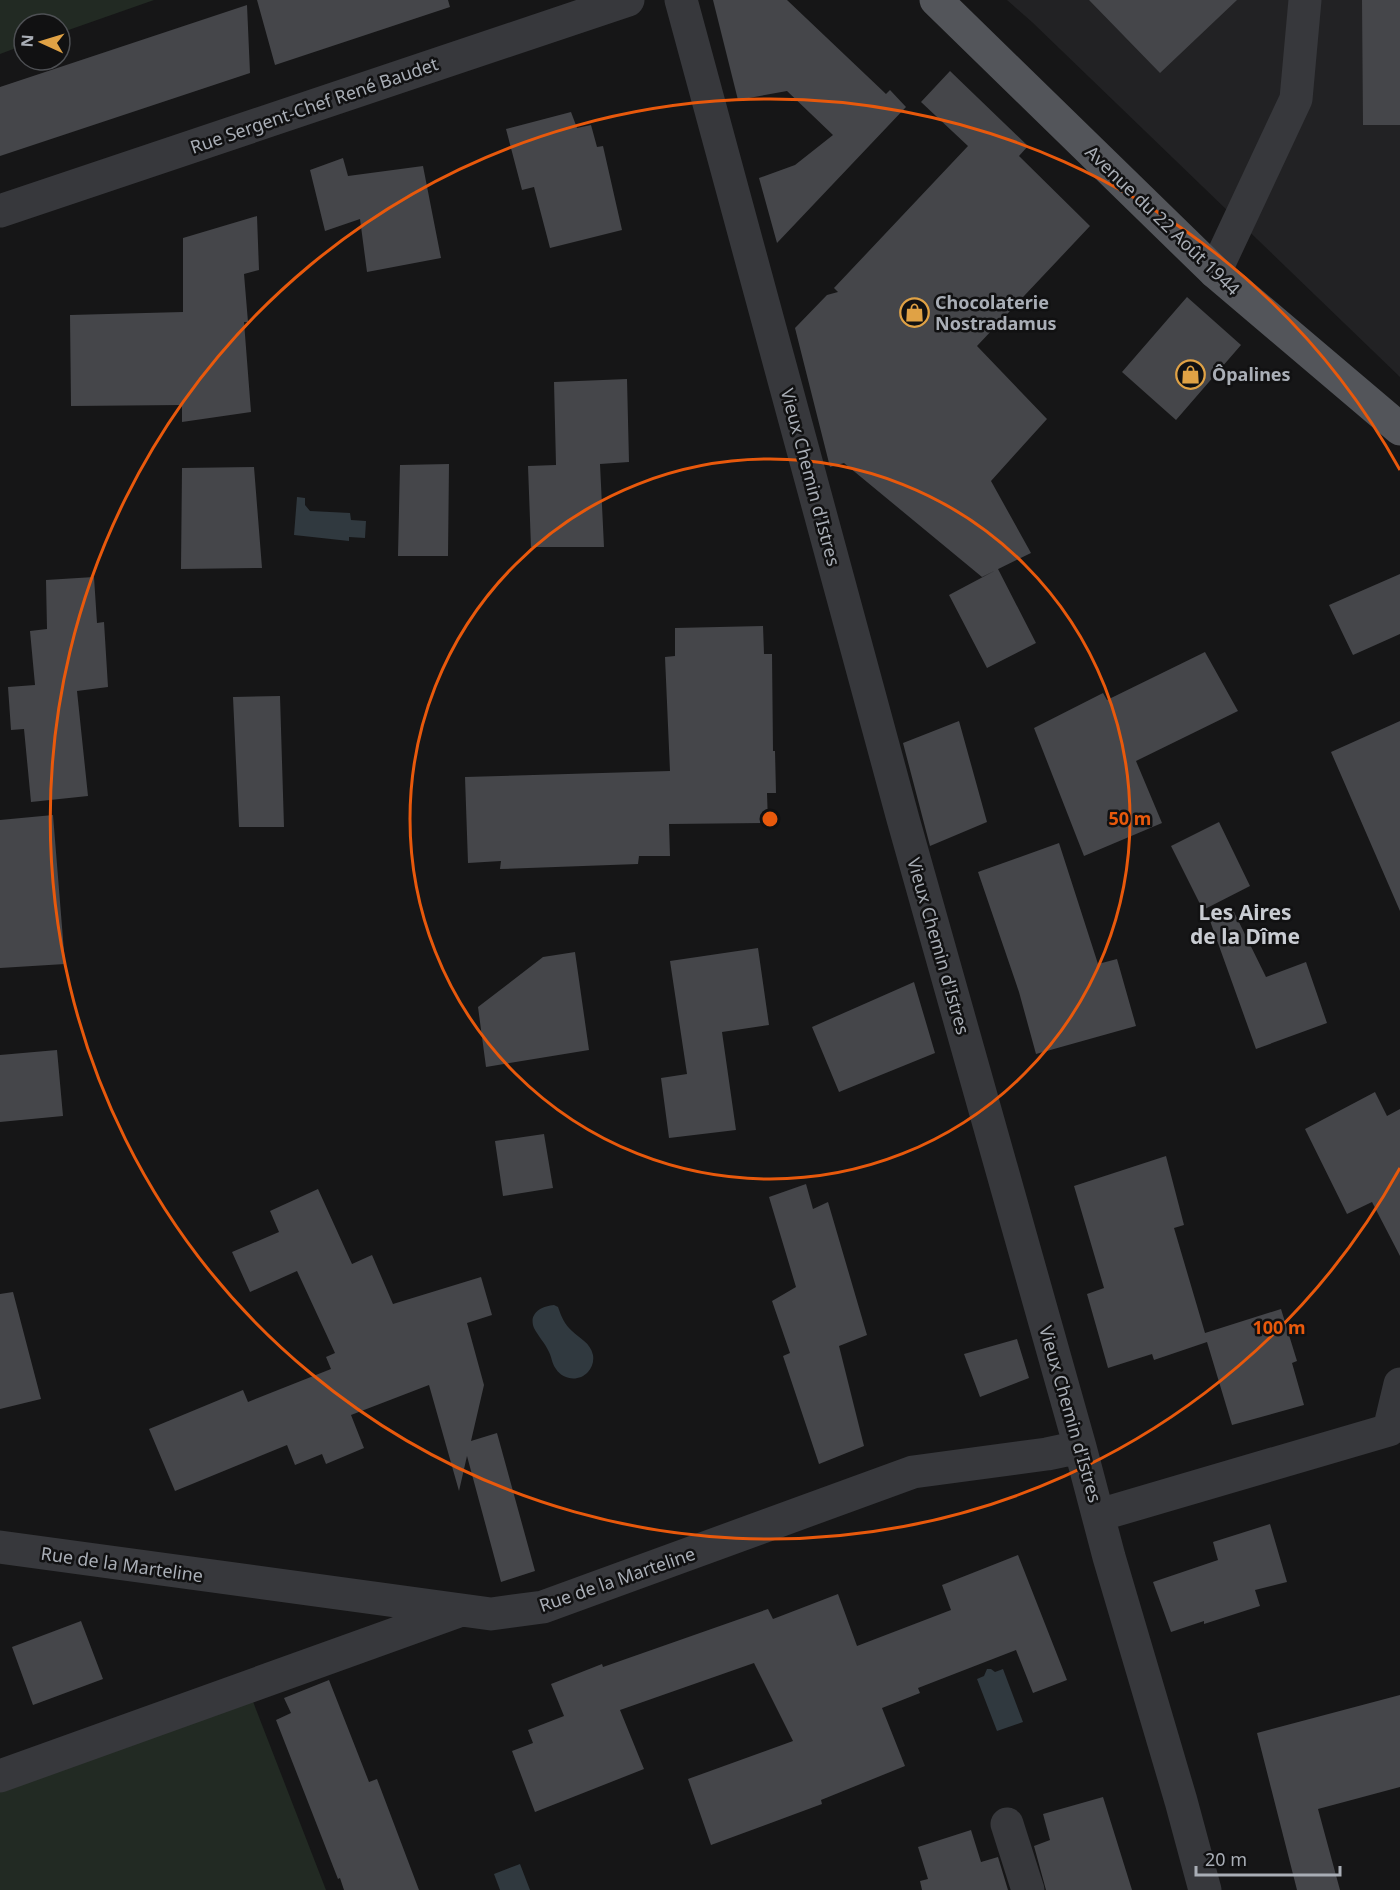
<svg xmlns="http://www.w3.org/2000/svg" width="1400" height="1890" font-family="'Noto Sans',sans-serif">
<style>
.built{fill:#222224}
.green{fill:#222a23}
.water{fill:#30393f}
.building{fill:#45464a}
.lines{fill:none;stroke-linecap:round;stroke-linejoin:round}
.minor{stroke:#37383c;stroke-width:33}
.major{stroke:#53555a;stroke-width:33}
.ring{fill:none;stroke:#e8590c;stroke-width:3}
.labels{text-anchor:middle;dominant-baseline:central;stroke-width:5;stroke-linejoin:round;paint-order:stroke}
.street-label{font-size:18px;fill:#a9aeb6;stroke:#111112}
.poi-label{font-size:18px;font-weight:bold;fill:#a9aeb6;stroke:#111112;text-anchor:start}
.quarter-label{font-size:21px;font-weight:bold;fill:#c9ccd2;stroke:#111112}
.centre{fill:#e8590c;stroke:#111112;stroke-width:3}
.ring-label{font-size:18px;text-anchor:middle;font-weight:bold;fill:#e8590c;stroke:#111112;stroke-width:5;stroke-linejoin:round;paint-order:stroke}
</style>
<rect width="100%" height="100%" fill="#161617"/>
<path class="built" d="M 1007,0 L 1400,0 L 1400,377 L 1032,22 Z"/>
<path class="green" d="M 0,0 L 154,0 L 60,33 L 60,24 L 24,24 L 24,45 L 0,54 Z
M 252,1699 L 326,1890 L 0,1890 L 0,1791 Z"/>
<path class="water" d="M 297,497 L 305,498 L 305,505 L 310,511 L 350,513 L 351,520 L 366,521 L 365,538 L 349,537 L 349,541 L 294,535 Z
M 554,1305 L 558,1307 C 561,1316 565,1325 572,1331 C 580,1339 590,1342 593,1355 C 594,1362 592,1367 588,1372 C 579,1382 563,1380 556,1369 C 552,1364 552,1358 549,1352 C 545,1343 538,1336 534,1328 C 528,1313 542,1306 554,1305 Z
M 987,1669 L 991,1669 L 995,1672 L 1003,1669 L 1023,1722 L 997,1731 L 977,1679 L 984,1676 Z
M 520,1864 L 530,1890 L 500,1890 L 494,1874 Z"/>
<path class="building" d="M 257,0 L 448,0 L 450,7 L 275,65 Z
M 713,0 L 787,0 L 886,94 L 890,90 L 906,107 L 777,243 L 759,178 L 795,165 L 833,135 L 787,91 L 738,100 Z
M 1089,0 L 1237,0 L 1160,73 Z
M 1362,0 L 1400,0 L 1400,125 L 1363,125 Z
M 247,5 L 250,73 L 0,156 L 0,87 Z
M 950,71 L 1028,146 L 1019,156 L 1090,226 L 977,346 L 1047,419 L 991,481 L 1031,553 L 982,577 L 844,463 L 830,467 L 795,328 L 827,295 L 838,292 L 834,288 L 968,146 L 921,102 Z
M 571,112 L 577,128 L 591,125 L 597,147 L 603,146 L 622,230 L 550,248 L 534,187 L 522,190 L 506,129 Z
M 343,158 L 348,176 L 423,166 L 441,258 L 367,272 L 360,219 L 325,231 L 310,170 Z
M 257,216 L 259,270 L 244,274 L 248,322 L 244,322 L 251,412 L 182,422 L 182,405 L 71,406 L 70,315 L 183,312 L 183,238 Z
M 1187,297 L 1241,345 L 1176,420 L 1122,372 Z
M 627,379 L 629,462 L 600,464 L 604,547 L 531,547 L 528,466 L 556,465 L 554,382 Z
M 449,464 L 448,556 L 398,556 L 400,465 Z
M 254,467 L 262,568 L 181,569 L 182,468 Z
M 998,569 L 1036,643 L 987,668 L 949,595 Z
M 1400,574 L 1400,634 L 1353,655 L 1329,605 Z
M 94,577 L 97,623 L 104,622 L 108,687 L 77,691 L 88,796 L 31,802 L 24,729 L 11,730 L 8,687 L 35,685 L 30,631 L 47,629 L 46,580 Z
M 763,626 L 764,654 L 772,654 L 773,751 L 775,751 L 776,793 L 767,793 L 768,823 L 669,824 L 670,856 L 639,856 L 638,864 L 500,869 L 501,861 L 468,863 L 465,777 L 670,771 L 665,657 L 675,656 L 675,628 Z
M 1205,652 L 1238,711 L 1136,761 L 1162,823 L 1084,856 L 1034,728 L 1103,693 L 1107,700 Z
M 280,696 L 284,827 L 239,827 L 233,697 Z
M 959,721 L 987,822 L 930,846 L 903,743 Z
M 1400,721 L 1400,911 L 1331,752 Z
M 53,815 L 65,964 L 0,968 L 0,820 Z
M 1219,822 L 1250,886 L 1203,910 L 1171,846 Z
M 1059,843 L 1098,964 L 1117,959 L 1136,1026 L 1036,1054 L 1019,992 L 978,872 Z
M 1232,908 L 1266,977 L 1306,962 L 1327,1023 L 1256,1049 L 1209,918 Z
M 758,948 L 769,1025 L 722,1032 L 736,1130 L 669,1138 L 661,1078 L 687,1074 L 670,961 Z
M 575,952 L 589,1050 L 486,1067 L 478,1007 L 543,957 Z
M 914,982 L 935,1053 L 839,1092 L 812,1027 Z
M 57,1050 L 63,1116 L 0,1122 L 0,1055 Z
M 1375,1092 L 1387,1116 L 1400,1109 L 1400,1256 L 1372,1202 L 1347,1214 L 1305,1129 Z
M 544,1134 L 553,1188 L 503,1196 L 495,1141 Z
M 1166,1156 L 1184,1225 L 1174,1228 L 1205,1333 L 1281,1309 L 1297,1361 L 1292,1363 L 1304,1405 L 1232,1425 L 1207,1342 L 1154,1360 L 1152,1354 L 1108,1368 L 1087,1294 L 1104,1288 L 1074,1186 Z
M 806,1184 L 813,1209 L 828,1202 L 867,1335 L 839,1346 L 864,1446 L 819,1464 L 783,1356 L 790,1353 L 772,1301 L 796,1287 L 769,1197 Z
M 318,1189 L 352,1264 L 372,1255 L 393,1304 L 481,1277 L 492,1315 L 467,1323 L 484,1385 L 471,1441 L 497,1433 L 535,1571 L 501,1582 L 467,1456 L 459,1491 L 429,1385 L 351,1415 L 364,1448 L 326,1464 L 322,1454 L 295,1465 L 287,1445 L 175,1491 L 149,1429 L 243,1390 L 248,1402 L 331,1369 L 326,1357 L 335,1353 L 297,1271 L 250,1292 L 232,1252 L 279,1232 L 270,1211 Z
M 13,1292 L 41,1399 L 0,1409 L 0,1294 Z
M 1017,1339 L 1029,1378 L 980,1397 L 964,1354 Z
M 1270,1524 L 1287,1582 L 1255,1590 L 1260,1606 L 1204,1624 L 1204,1621 L 1171,1632 L 1153,1582 L 1218,1560 L 1213,1542 Z
M 1018,1555 L 1067,1680 L 1033,1693 L 1016,1650 L 918,1688 L 920,1693 L 882,1708 L 905,1766 L 821,1800 L 822,1804 L 711,1845 L 688,1779 L 793,1741 L 754,1663 L 620,1710 L 644,1769 L 535,1812 L 512,1751 L 533,1743 L 528,1730 L 564,1716 L 551,1684 L 602,1664 L 603,1667 L 768,1609 L 773,1619 L 838,1594 L 857,1646 L 951,1610 L 942,1585 Z
M 81,1621 L 103,1679 L 33,1705 L 12,1647 Z
M 329,1680 L 369,1782 L 377,1779 L 419,1890 L 344,1890 L 340,1878 L 338,1879 L 276,1720 L 291,1713 L 284,1698 Z
M 1400,1695 L 1400,1787 L 1318,1809 L 1340,1890 L 1297,1890 L 1257,1733 Z
M 1103,1797 L 1132,1890 L 1046,1890 L 1034,1846 L 1050,1840 L 1043,1814 Z
M 971,1830 L 981,1862 L 998,1857 L 1008,1890 L 922,1890 L 920,1881 L 928,1879 L 918,1847 Z"/>
<g class="lines">
<path class="minor" d="M 681,0 L 903,819 L 1080,1447 L 1109,1557 L 1181,1801 L 1205,1890
M 0,211 L 628,0
M 1215,272 L 1296,99 L 1305,0
M 1099,1515 L 1389,1430 L 1400,1384
M 0,1547 L 491,1614 L 543,1607 L 913,1472 L 1047,1454 L 1080,1447
M 0,1776 L 456,1612
M 1007,1824 L 1028,1890"/>
<path class="major" d="M 936,0 L 1215,272 L 1400,429"/>
</g>
<g class="ring">
<circle cx="770" cy="819" r="360"/>
<path d="M1400 1168A720 720 0 1 1 1400 470"/>
</g>
<defs>
<symbol id="shop-ring" viewBox="-11 -11 22 22"><circle r="9.5" fill="#111112" stroke="#e0a245" stroke-width="1.5"/><path d="M-5-2.5h2.3a2.7 3.5 0 0 1 5.4 0H5L5.5 6h-11ZM-1.5-2.5h3a1.5 2.3 0 0 0-3 0Z" fill="#e0a245"/></symbol>
</defs>
<g fill-rule="evenodd">
<use href="#shop-ring" x="898" y="296" width="33" height="33"/>
<use href="#shop-ring" x="1174" y="358" width="33" height="33"/>
</g>
<g class="labels">
<g class="street-label">
<text transform="translate(314 105) rotate(-19)">Rue Sergent-Chef René Baudet</text>
<text transform="translate(1163 220) rotate(44)">Avenue du 22 Août 1944</text>
<text transform="translate(811 477) rotate(75)">Vieux Chemin d'Istres</text>
<text transform="translate(939 946) rotate(74)">Vieux Chemin d'Istres</text>
<text transform="translate(1071 1414) rotate(74)">Vieux Chemin d'Istres</text>
<text transform="translate(122 1564) rotate(8)">Rue de la Marteline</text>
<text transform="translate(617 1579) rotate(-19)">Rue de la Marteline</text>
</g>
<g class="poi-label">
<text x="935" y="302">Chocolaterie<tspan x="935" dy="21">Nostradamus</tspan></text>
<text x="1212" y="374">Ôpalines</text>
</g>
<g class="quarter-label">
<text x="1245" y="912">Les Aires<tspan x="1245" dy="24">de la Dîme</tspan></text>
</g>
</g>
<circle cx="770" cy="819" r="9" class="centre"/>
<g class="ring-label">
<text x="1130" y="825">50 m</text>
<text x="1279" y="1334">100 m</text>
</g>
<g transform="translate(42 42) rotate(274)"><circle r="28" fill="#111112" stroke="#4e5054" stroke-width="1.5"/>
<path d="M0-4.5L10 22L0 15L-10 22Z" fill="#e0a245"/>
<text y="-9" font-size="16" font-weight="bold" text-anchor="middle" fill="#a9aeb6">N</text>
</g>
<path d="M1196 1866v9h144v-9" fill="none" stroke="#a9aeb6" stroke-width="3"/>
<text x="1205" y="1866" font-size="18" fill="#a9aeb6" stroke="#111112" stroke-width="4.5" paint-order="stroke">20 m</text>
</svg>
